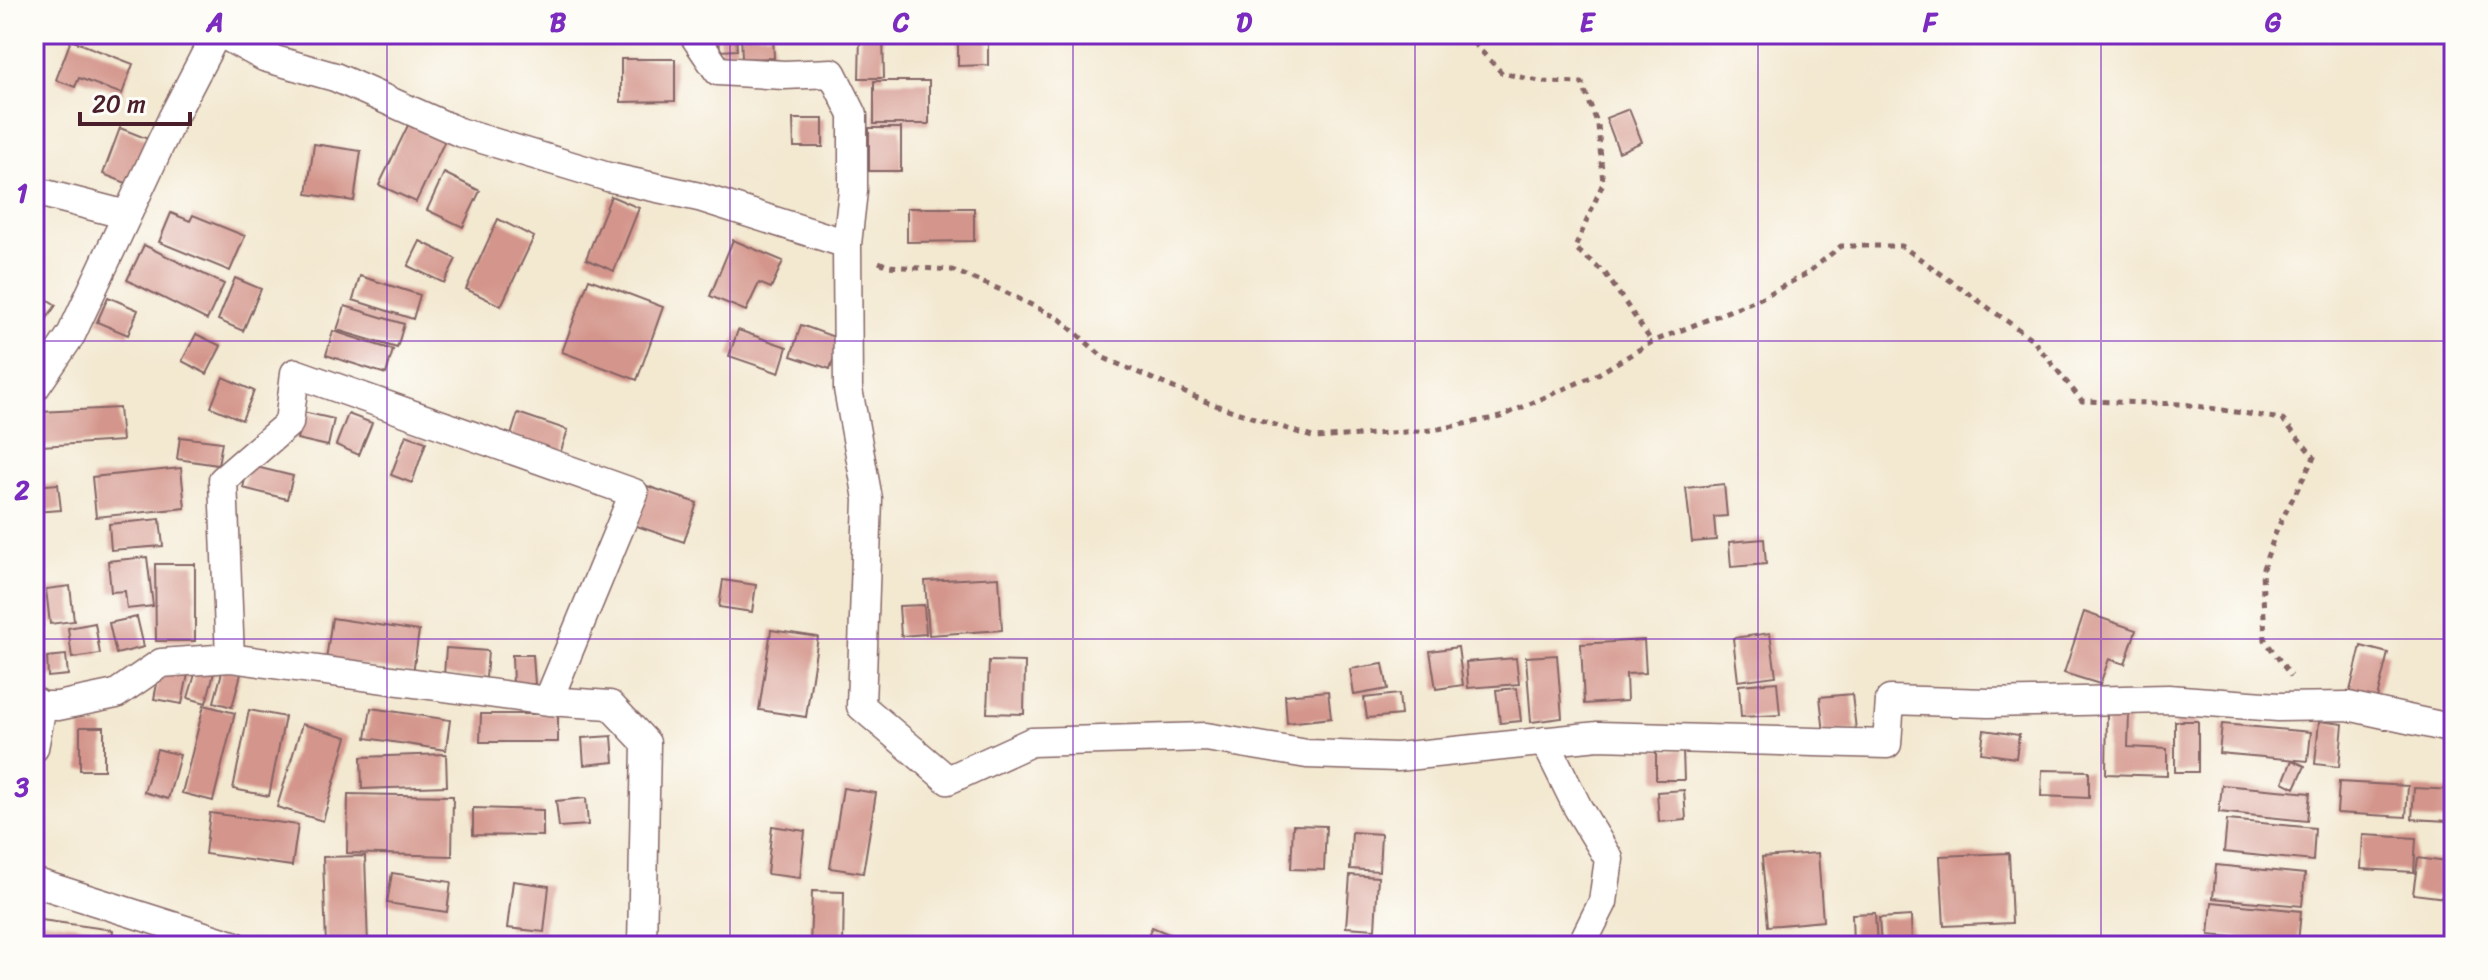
<svg xmlns="http://www.w3.org/2000/svg" width="2488" height="980" font-family="Sriracha,sans-serif">
<style>
.building{fill:#d4968c}
.lines{fill:none;stroke-linecap:round;stroke-linejoin:round}
.minor-casing{stroke:#856565;stroke-width:31}
.path{stroke:#856565;stroke-width:5;stroke-dasharray:6 6;stroke-linecap:butt}
.minor{stroke:#fff;stroke-width:28}
.grid{fill:none;stroke:#7b2cbf;stroke-width:2;stroke-opacity:0.55}
.neatline{fill:none;stroke:#7b2cbf;stroke-width:3}
.grid-label{font-size:26px;text-anchor:middle;font-weight:bold;fill:#7b2cbf}
</style>
<rect width="100%" height="100%" fill="#fdfcf7"/>
<filter id="ink" filterUnits="userSpaceOnUse"><feTurbulence type="fractalNoise" baseFrequency=".0125" numOctaves="2"/><feDisplacementMap in="SourceGraphic" scale="16" xChannelSelector="R" yChannelSelector="G"/><feConvolveMatrix kernelMatrix="1 2 1 2 8 2 1 2 1" color-interpolation-filters="sRGB"/></filter>
<filter id="wash" filterUnits="userSpaceOnUse"><feTurbulence type="fractalNoise" baseFrequency=".006" numOctaves="4" result="noise"/><feDisplacementMap in="SourceGraphic" scale="32" xChannelSelector="R" yChannelSelector="G"/><feGaussianBlur stdDeviation="1.8" result="paint"/><feColorMatrix in="noise" values="0 0 0 0 0 0 0 0 0 0 0 0 0 0 0 0 0 1.4 0 .05"/><feComposite in="paint" operator="in"/></filter>
<g filter="url(#wash)">
<rect width="100%" height="100%" fill="#f3e8d0"/>
<g id="blocks">
<path class="building" d="M 719,34 L 736,34 L 737,50 L 720,51 Z
M 741,34 L 773,34 L 774,58 L 742,59 Z
M 958,34 L 988,34 L 988,65 L 958,66 Z
M 860,35 L 883,35 L 884,78 L 859,78 Z
M 71,40 L 133,64 L 122,94 L 79,78 L 75,87 L 56,80 Z
M 621,59 L 675,59 L 675,101 L 621,102 Z
M 874,81 L 929,81 L 929,124 L 874,124 Z
M 1629,109 L 1642,142 L 1619,152 L 1606,118 Z
M 413,115 L 449,132 L 416,202 L 379,185 Z
M 793,119 L 823,119 L 823,147 L 794,147 Z
M 120,128 L 148,139 L 131,185 L 103,174 Z
M 869,128 L 901,128 L 901,171 L 869,171 Z
M 314,144 L 361,151 L 354,201 L 307,194 Z
M 444,173 L 480,191 L 463,227 L 427,210 Z
M 611,196 L 639,208 L 614,271 L 586,259 Z
M 907,208 L 974,208 L 974,241 L 907,242 Z
M 171,213 L 190,221 L 193,215 L 245,236 L 230,271 L 159,242 Z
M 498,219 L 534,237 L 501,306 L 466,289 Z
M 733,240 L 783,261 L 771,288 L 759,283 L 746,311 L 710,296 Z
M 420,241 L 456,259 L 444,283 L 408,266 Z
M 144,245 L 224,284 L 207,320 L 127,280 Z
M 360,276 L 420,295 L 413,319 L 353,300 Z
M 235,278 L 261,289 L 243,331 L 218,320 Z
M 589,279 L 663,307 L 637,380 L 562,352 Z
M 36,292 L 56,305 L 34,337 L 34,295 Z
M 108,297 L 138,310 L 128,335 L 97,322 Z
M 345,306 L 404,324 L 397,348 L 337,330 Z
M 801,325 L 840,339 L 830,369 L 791,356 Z
M 738,330 L 787,347 L 779,373 L 729,356 Z
M 333,331 L 393,350 L 386,374 L 326,355 Z
M 196,334 L 221,346 L 207,374 L 182,361 Z
M 223,377 L 254,391 L 242,420 L 211,407 Z
M 119,408 L 122,441 L 41,446 L 40,412 Z
M 303,412 L 334,419 L 328,446 L 297,439 Z
M 518,413 L 568,430 L 557,462 L 508,445 Z
M 348,414 L 372,423 L 359,455 L 336,445 Z
M 406,435 L 426,442 L 412,483 L 391,475 Z
M 180,437 L 222,442 L 218,465 L 177,459 Z
M 248,465 L 293,476 L 287,499 L 243,488 Z
M 181,468 L 185,508 L 96,517 L 92,477 Z
M 58,484 L 61,510 L 34,512 L 34,486 Z
M 1724,484 L 1727,516 L 1714,517 L 1716,540 L 1692,542 L 1686,488 Z
M 647,486 L 697,503 L 684,542 L 634,525 Z
M 160,519 L 163,546 L 111,550 L 109,524 Z
M 1764,539 L 1766,564 L 1731,567 L 1729,542 Z
M 147,557 L 153,606 L 127,609 L 125,591 L 111,592 L 108,561 Z
M 155,564 L 195,564 L 195,641 L 156,641 Z
M 999,577 L 1002,630 L 929,635 L 925,581 Z
M 37,579 L 43,626 L 34,628 L 34,580 Z
M 723,580 L 756,585 L 752,612 L 719,607 Z
M 70,586 L 74,621 L 50,624 L 46,589 Z
M 924,605 L 926,634 L 901,636 L 899,606 Z
M 2084,612 L 2136,630 L 2125,664 L 2109,659 L 2100,684 L 2064,673 Z
M 137,617 L 144,647 L 116,654 L 109,623 Z
M 332,618 L 419,631 L 413,673 L 326,660 Z
M 95,623 L 100,654 L 72,658 L 68,628 Z
M 771,630 L 818,637 L 806,717 L 759,710 Z
M 1770,633 L 1776,676 L 1738,681 L 1733,638 Z
M 1644,640 L 1646,673 L 1626,674 L 1627,701 L 1584,704 L 1581,644 Z
M 2361,646 L 2388,653 L 2376,702 L 2349,695 Z
M 1458,647 L 1463,685 L 1436,689 L 1430,651 Z
M 446,648 L 488,651 L 486,678 L 444,675 Z
M 66,655 L 68,675 L 48,677 L 47,657 Z
M 512,655 L 533,655 L 535,684 L 513,685 Z
M 1557,655 L 1562,718 L 1531,722 L 1526,657 Z
M 1516,658 L 1519,684 L 1468,688 L 1466,662 Z
M 989,661 L 1025,662 L 1024,714 L 987,713 Z
M 198,664 L 215,669 L 206,703 L 188,698 Z
M 1383,664 L 1388,689 L 1354,695 L 1350,669 Z
M 160,668 L 188,674 L 182,704 L 154,699 Z
M 223,668 L 241,674 L 232,707 L 214,702 Z
M 1777,682 L 1780,715 L 1741,717 L 1739,685 Z
M 1517,688 L 1521,721 L 1500,723 L 1496,690 Z
M 1328,691 L 1331,718 L 1287,723 L 1285,695 Z
M 1399,694 L 1401,715 L 1367,718 L 1364,698 Z
M 1852,694 L 1856,730 L 1824,733 L 1820,697 Z
M 204,705 L 235,713 L 213,801 L 182,793 Z
M 371,708 L 450,720 L 446,750 L 366,738 Z
M 249,710 L 285,717 L 269,796 L 233,789 Z
M 2107,711 L 2129,712 L 2128,747 L 2167,749 L 2167,776 L 2106,774 Z
M 481,714 L 558,714 L 558,742 L 480,742 Z
M 2175,721 L 2198,721 L 2198,772 L 2175,772 Z
M 2319,721 L 2343,724 L 2339,767 L 2315,764 Z
M 302,724 L 347,737 L 323,821 L 277,807 Z
M 2222,724 L 2311,732 L 2308,761 L 2219,753 Z
M 80,727 L 104,727 L 104,770 L 80,770 Z
M 1984,730 L 2019,735 L 2016,758 L 1981,753 Z
M 612,736 L 614,762 L 584,765 L 582,738 Z
M 157,749 L 180,755 L 168,799 L 144,792 Z
M 1656,750 L 1683,750 L 1684,780 L 1656,780 Z
M 446,754 L 447,786 L 362,789 L 361,757 Z
M 2292,760 L 2305,766 L 2295,788 L 2283,782 Z
M 2042,770 L 2089,771 L 2089,798 L 2041,796 Z
M 2339,782 L 2408,786 L 2406,817 L 2337,813 Z
M 2222,785 L 2310,793 L 2307,821 L 2219,812 Z
M 843,788 L 876,793 L 863,873 L 830,868 Z
M 2414,788 L 2454,790 L 2454,836 L 2447,835 L 2448,821 L 2412,819 Z
M 1684,790 L 1686,820 L 1659,822 L 1657,792 Z
M 348,794 L 453,796 L 452,856 L 347,853 Z
M 586,798 L 588,825 L 559,827 L 556,801 Z
M 473,808 L 543,810 L 543,836 L 473,835 Z
M 210,813 L 298,825 L 292,866 L 205,854 Z
M 2227,820 L 2315,828 L 2313,861 L 2224,852 Z
M 1293,825 L 1326,826 L 1324,870 L 1291,869 Z
M 772,826 L 805,831 L 800,878 L 767,874 Z
M 1352,832 L 1381,834 L 1379,871 L 1350,869 Z
M 2363,835 L 2416,838 L 2414,872 L 2361,869 Z
M 1818,853 L 1823,921 L 1768,926 L 1762,857 Z
M 2009,853 L 2012,923 L 1944,926 L 1940,856 Z
M 365,856 L 368,946 L 326,946 L 323,857 Z
M 2418,858 L 2454,863 L 2454,899 L 2413,894 Z
M 2216,865 L 2305,874 L 2302,906 L 2213,898 Z
M 392,873 L 451,882 L 447,912 L 387,903 Z
M 1350,875 L 1378,877 L 1375,929 L 1346,927 Z
M 513,881 L 549,886 L 544,932 L 507,928 Z
M 812,891 L 844,892 L 843,946 L 810,946 Z
M 2212,902 L 2301,911 L 2298,943 L 2209,935 Z
M 1875,913 L 1877,946 L 1853,946 L 1852,914 Z
M 1911,916 L 1912,946 L 1881,946 L 1879,918 Z
M 34,919 L 113,930 L 111,946 L 34,946 Z
M 1152,927 L 1188,942 L 1186,946 L 1144,946 Z"/>
</g>
</g>
<g filter="url(#ink)">
<use href="#blocks" fill-opacity="0" stroke="#856565" stroke-width="2"/>
<g class="lines">
<defs>
<path id="minor" d="M 222,34 L 264,57 L 335,77 L 459,132 L 608,177 L 699,197 L 847,244 L 853,191 L 853,115 L 832,73 L 784,75 L 718,71 L 693,34
M 34,191 L 127,215
M 847,244 L 848,389 L 868,499 L 861,706 L 948,780 L 1031,742 L 1206,737 L 1307,754 L 1397,757 L 1598,736 L 1887,744 L 1890,700 L 1988,703 L 2168,699 L 2278,707 L 2348,706 L 2454,729
M 34,389 L 71,335 L 172,119 L 216,34
M 230,658 L 223,480 L 289,423 L 295,373 L 634,493 L 548,701
M 34,701 L 42,706 L 34,748
M 42,706 L 58,706 L 116,694 L 161,663 L 230,658 L 548,701 L 610,705 L 646,743 L 642,946
M 1545,741 L 1578,808 L 1609,859 L 1603,902 L 1581,946
M 34,882 L 236,946"/>
</defs>
<use href="#minor" class="minor-casing"/>
<path class="path" d="M 1465,34 L 1502,73 L 1544,82 L 1582,83 L 1598,125 L 1603,183 L 1575,248 L 1605,273 L 1652,342
M 879,262 L 888,266 L 952,270 L 1001,290 L 1060,319 L 1104,358 L 1209,403 L 1315,438 L 1433,430 L 1500,417 L 1598,374 L 1652,342 L 1761,298 L 1806,274 L 1841,246 L 1902,246 L 2032,339 L 2082,401 L 2183,404 L 2282,419 L 2314,457 L 2277,529 L 2262,571 L 2265,640 L 2291,676"/>
<use href="#minor" class="minor"/>
</g>
</g>
<path class="grid" d="M 387,34 L 387,946M 730,34 L 730,946M 1073,34 L 1073,946M 1415,34 L 1415,946M 1758,34 L 1758,946M 2101,34 L 2101,946M 34,341 L 2454,341M 34,639 L 2454,639"/>
<rect width="2488" height="980" fill="none" stroke="#fdfcf7" stroke-width="88"/>
<path d="M80 112v12h110v-12" fill="none" stroke="#4a1f2b" stroke-width="4"/>
<text x="92" y="112" font-size="24" fill="#4a1f2b" stroke="#fdfcf7" stroke-width="6" paint-order="stroke">20 m</text>
<rect x="44" y="44" width="2400" height="892" class="neatline"/>
<g class="grid-label">
<text x="215" y="31">A</text>
<text x="558" y="31">B</text>
<text x="901" y="31">C</text>
<text x="1244" y="31">D</text>
<text x="1587" y="31">E</text>
<text x="1930" y="31">F</text>
<text x="2273" y="31">G</text>
<text x="22" y="202">1</text>
<text x="22" y="499">2</text>
<text x="22" y="796">3</text>
</g>
</svg>
